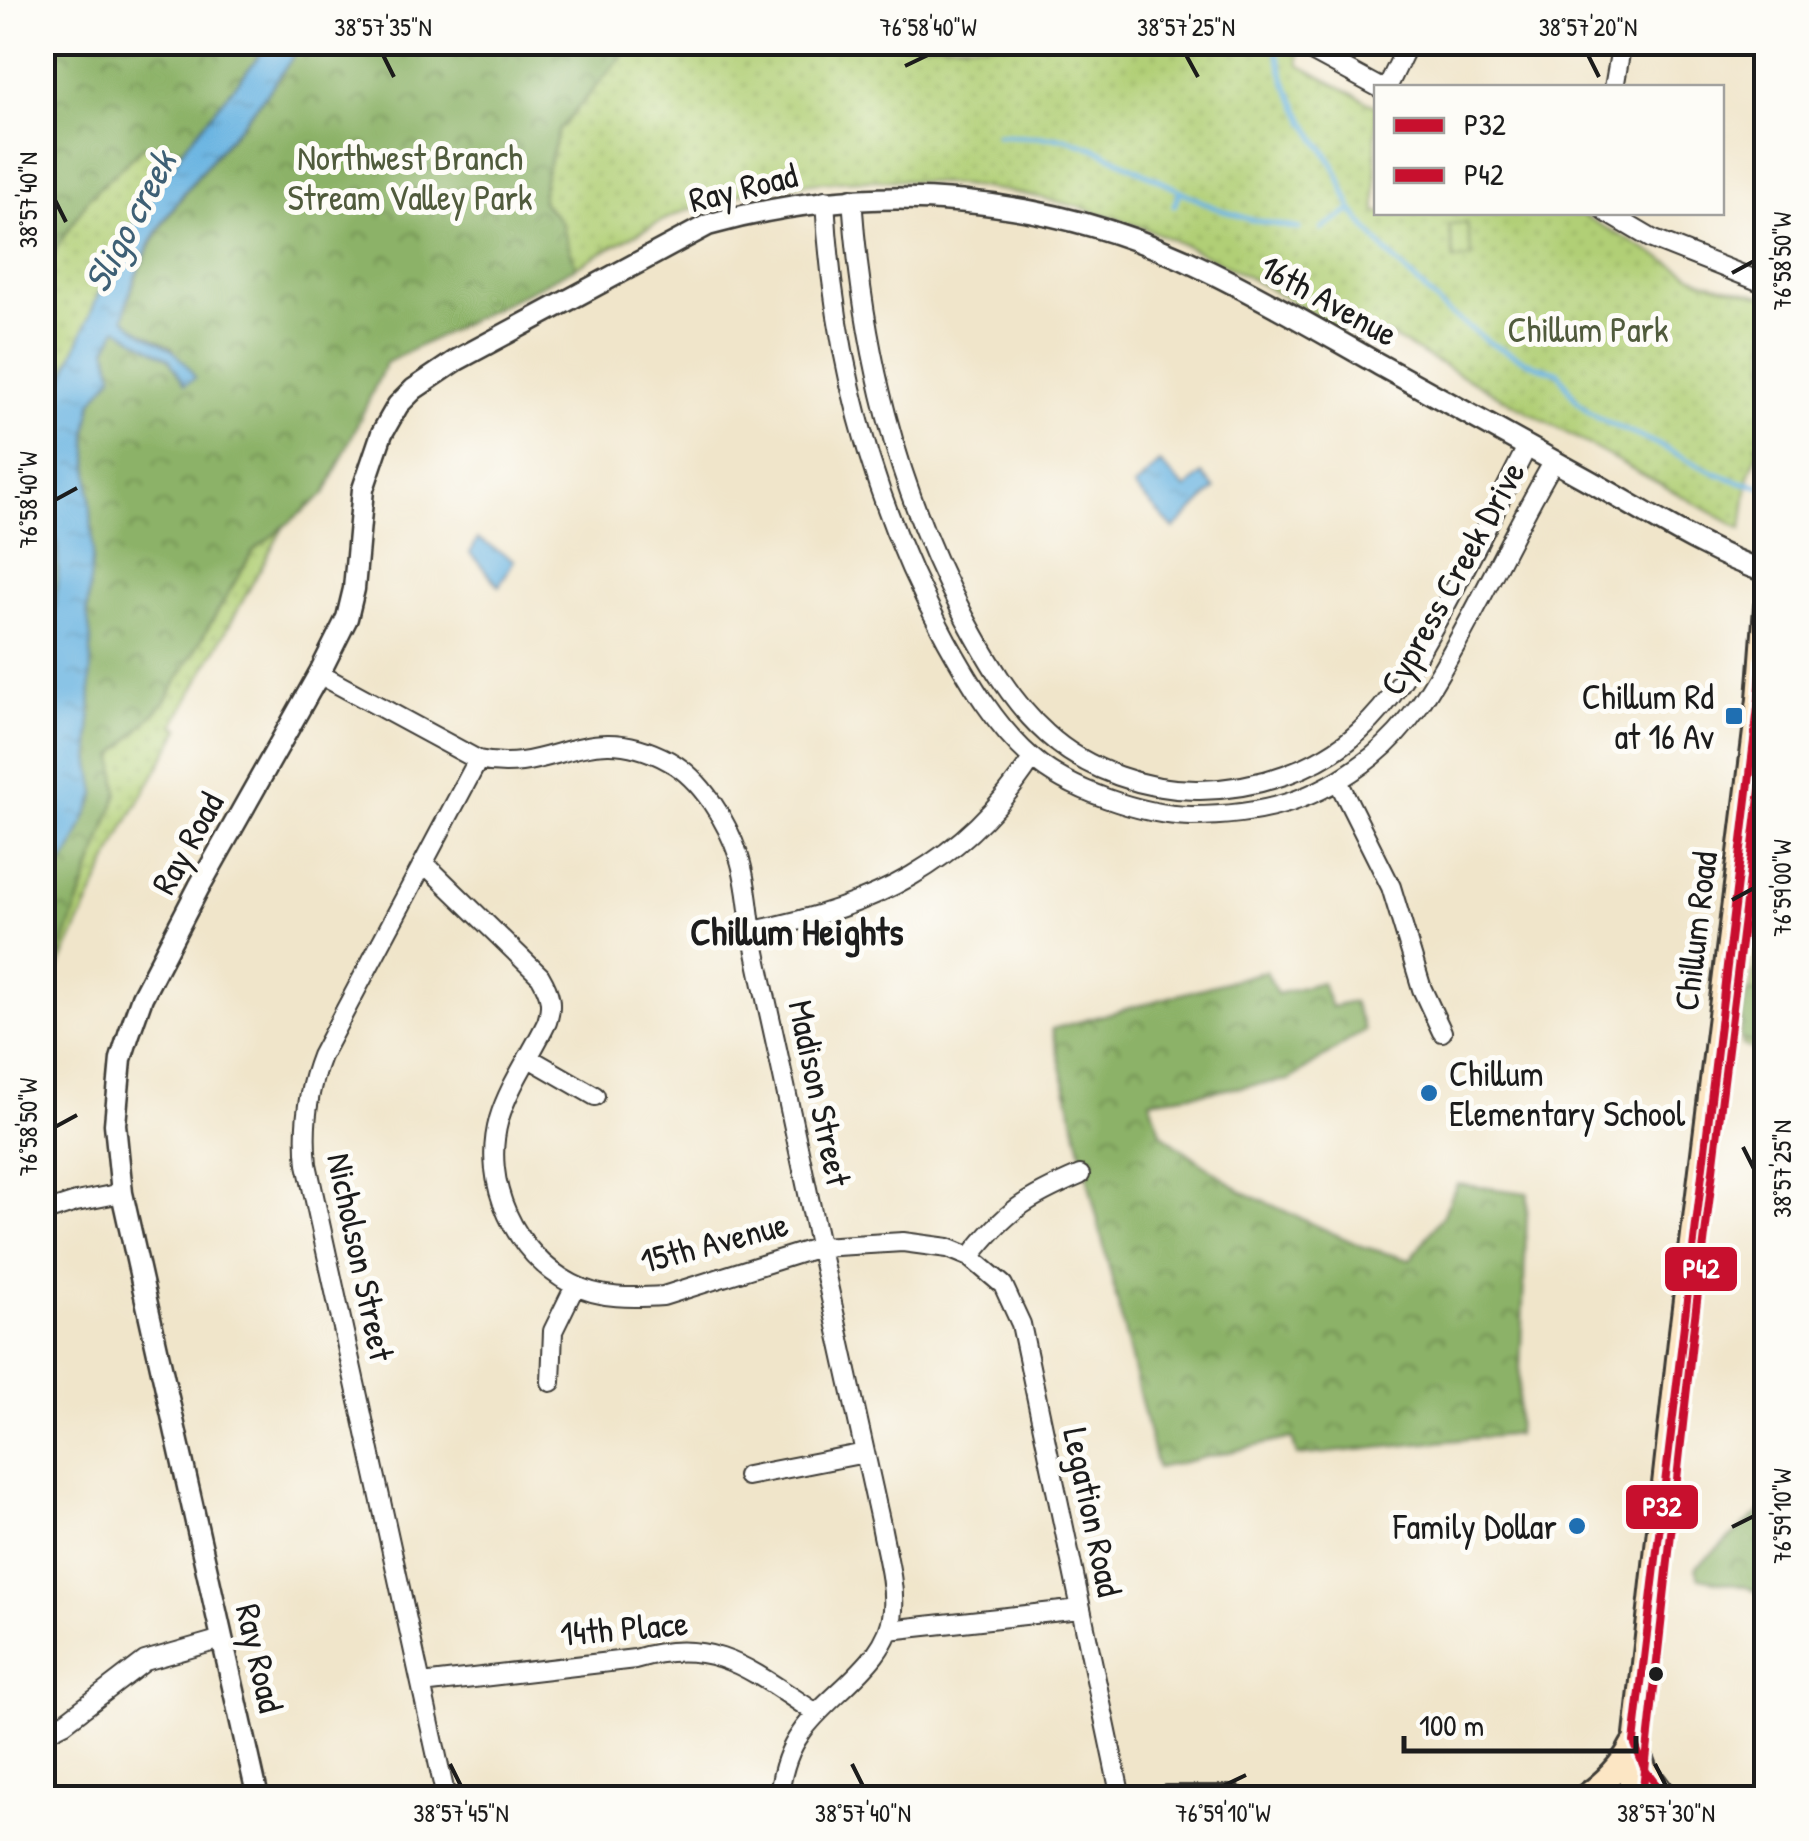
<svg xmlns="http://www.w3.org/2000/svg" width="1809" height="1841" font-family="'Patrick Hand',sans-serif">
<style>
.grass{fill:url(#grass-dots);stroke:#667649;stroke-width:2.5}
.forest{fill:url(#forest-crowns);stroke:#546742;stroke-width:2.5}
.pitch{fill:#b1cf76;stroke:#667649;stroke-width:2.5}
.water{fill:url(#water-ripples);stroke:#42687e;stroke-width:2.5}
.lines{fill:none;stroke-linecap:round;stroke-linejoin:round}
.stream{stroke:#68b3e1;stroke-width:5}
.minor-casing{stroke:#3c3a36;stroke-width:22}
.tertiary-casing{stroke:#3c3a36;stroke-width:25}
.secondary-casing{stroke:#3c3a36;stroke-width:28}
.minor{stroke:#fff;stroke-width:18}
.tertiary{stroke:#fff;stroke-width:20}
.secondary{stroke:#fce6c4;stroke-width:22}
.bus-1-casing{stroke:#fdfcf7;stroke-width:15}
.bus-2-casing{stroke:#fdfcf7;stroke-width:15}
.bus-1{stroke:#c8102e;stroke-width:8}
.bus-2{stroke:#c8102e;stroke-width:8}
.ticks{fill:none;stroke:#1c1c1c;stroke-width:4}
.poi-dot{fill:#1f6fb2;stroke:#fdfcf7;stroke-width:4}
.bus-dot{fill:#1c1c1c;stroke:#fdfcf7;stroke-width:4}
.labels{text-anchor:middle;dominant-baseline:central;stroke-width:10;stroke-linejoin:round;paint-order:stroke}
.park-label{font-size:35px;fill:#505b3c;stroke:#fdfcf7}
.street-label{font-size:35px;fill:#1c1c1c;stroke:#fdfcf7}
.poi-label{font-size:35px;fill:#1c1c1c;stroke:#fdfcf7;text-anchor:end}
.water-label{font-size:38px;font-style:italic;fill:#3e6075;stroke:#fdfcf7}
.neighbourhood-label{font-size:38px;font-weight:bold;fill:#1c1c1c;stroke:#fdfcf7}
.line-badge{stroke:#fdfcf7;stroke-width:4}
.badge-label{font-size:28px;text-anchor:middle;font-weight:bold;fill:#fff}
.neatline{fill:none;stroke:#1c1c1c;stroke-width:4}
.ticks-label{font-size:25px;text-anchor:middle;fill:#1c1c1c}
</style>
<defs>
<pattern id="grass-dots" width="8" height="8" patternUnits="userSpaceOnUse" patternTransform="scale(2.5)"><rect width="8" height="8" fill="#b1cf76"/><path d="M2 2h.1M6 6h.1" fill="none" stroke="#98b166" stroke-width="1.8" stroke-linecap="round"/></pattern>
<pattern id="forest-crowns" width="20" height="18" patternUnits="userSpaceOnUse" patternTransform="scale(2.5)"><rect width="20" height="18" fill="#8cb267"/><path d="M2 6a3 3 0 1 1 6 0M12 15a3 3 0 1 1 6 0" fill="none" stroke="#729054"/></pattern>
<pattern id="water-ripples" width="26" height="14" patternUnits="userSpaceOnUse" patternTransform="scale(2.5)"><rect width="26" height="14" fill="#68b3e1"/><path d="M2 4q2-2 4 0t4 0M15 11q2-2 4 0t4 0" fill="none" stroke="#5a99c0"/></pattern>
</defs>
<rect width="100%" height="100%" fill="#fdfcf7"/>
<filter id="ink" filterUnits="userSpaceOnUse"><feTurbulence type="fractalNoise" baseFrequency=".01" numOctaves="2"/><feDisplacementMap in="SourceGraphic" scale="20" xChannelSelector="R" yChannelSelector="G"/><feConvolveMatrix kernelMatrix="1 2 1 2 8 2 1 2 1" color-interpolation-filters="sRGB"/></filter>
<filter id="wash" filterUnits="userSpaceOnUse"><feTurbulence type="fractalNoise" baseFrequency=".0048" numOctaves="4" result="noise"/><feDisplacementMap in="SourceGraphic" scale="40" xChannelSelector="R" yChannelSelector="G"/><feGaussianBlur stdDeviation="2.25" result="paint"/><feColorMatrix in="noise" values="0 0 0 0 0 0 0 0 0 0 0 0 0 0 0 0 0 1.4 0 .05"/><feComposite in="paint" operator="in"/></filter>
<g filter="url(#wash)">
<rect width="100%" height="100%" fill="#f0e5ca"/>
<path class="grass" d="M 130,43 L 1298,43 L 1299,65 L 1376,106 L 1376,212 L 1579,213 L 1703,281 L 1766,297 L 1766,448 L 1755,444 L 1758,451 L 1749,476 L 1742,529 L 1386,334 L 1376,349 C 1307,311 1239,269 1168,238 C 1041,183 869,164 735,195 C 677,208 627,239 576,267 L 569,251 L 378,356 L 174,725 L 180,729 L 123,830 L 43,1002 L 43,238 Z
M 1764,910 L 1766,911 L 1766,1054 L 1741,1045 Z"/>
<path class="forest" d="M 43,43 L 270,43 L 183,149 L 144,146 L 90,196 L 43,269 Z
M 301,43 L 627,43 L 625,53 L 559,130 L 544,180 L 542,202 L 560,220 L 576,267 L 386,363 L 325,494 L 253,551 L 164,703 L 114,756 L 118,793 L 43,1002 L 43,892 L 72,850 L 96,794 L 90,759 L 91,640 L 87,611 L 93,551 L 87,433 L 92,402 L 113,375 L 107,348 L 117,327 L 169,359 L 185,384 L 173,348 L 133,327 L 124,318 C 147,204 246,139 301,43 Z
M 43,514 C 73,545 50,626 50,666 C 49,726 72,786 43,843 Z
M 1266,971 L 1277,994 L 1321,982 L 1331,1007 L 1353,1002 L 1365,1030 L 1289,1080 L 1150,1100 L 1162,1134 L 1241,1191 L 1361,1246 L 1410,1260 L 1443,1215 L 1457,1184 L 1528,1193 L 1517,1434 L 1297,1456 L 1292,1438 L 1157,1468 L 1052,1029 Z
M 1747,992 L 1766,994 L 1766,1047 L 1739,1039 Z
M 1766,1507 L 1766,1665 L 1764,1666 L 1765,1596 L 1746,1587 L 1699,1578 L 1695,1568 Z"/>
<path class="pitch" d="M 1467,223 L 1472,258 L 1454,260 L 1449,225 Z"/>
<path class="water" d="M 270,43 L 301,43 C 247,137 143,204 124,318 C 152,346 172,337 195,378 L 185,384 L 169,359 L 117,328 L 107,348 L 113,375 L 92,402 L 87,433 L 93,551 L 87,611 L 91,640 L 90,758 L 96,794 L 72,850 L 43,892 L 43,843 L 52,825 L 58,781 L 56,721 L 50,669 L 58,571 L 57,542 L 47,518 L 46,420 L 119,245 L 183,149 Z
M 1160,463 L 1186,489 L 1202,474 L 1215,489 L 1174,529 L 1134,487 Z
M 478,539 L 514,560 L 499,586 L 470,553 Z"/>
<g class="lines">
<path class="stream" d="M 1274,42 L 1286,84 L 1306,123 L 1334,165 L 1352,210 L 1387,253 L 1445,310 L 1493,345 L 1537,366 L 1558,372 C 1565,383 1572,396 1581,405 C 1599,423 1627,430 1650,441 C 1689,459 1723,482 1766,487
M 997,135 L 1065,138 L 1096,149 L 1213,207 L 1248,219 L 1299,229
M 1174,206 L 1179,193
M 1322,229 L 1352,210"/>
</g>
</g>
<g filter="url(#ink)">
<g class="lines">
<defs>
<path id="minor" d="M 1308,49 L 1380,88
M 1387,88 L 1409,42
M 1614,88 L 1622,42
M 852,198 C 862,346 895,486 965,618 C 987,659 1012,703 1047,734 C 1086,770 1147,791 1200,790 C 1256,789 1318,770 1360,731 C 1392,702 1412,666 1433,628 C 1467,568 1496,507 1527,447
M 825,200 C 833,356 872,504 947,641 C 970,682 995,725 1031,757 C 1068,790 1142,815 1191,816 C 1263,816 1317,801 1373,756 C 1411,725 1431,689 1454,648 C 1489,586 1518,522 1554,461
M 1606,212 L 1652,239 L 1766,284
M 319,674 L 478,760 C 553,777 586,716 669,761 C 702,779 727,822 739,857 C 747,881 748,907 752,932 C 760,974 770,1016 779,1058 C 812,1214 846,1369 881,1525 C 886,1553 895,1582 893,1610 C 890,1662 828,1693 801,1733 C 788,1751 781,1776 779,1798
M 1338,781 L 1391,887 L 1422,989 L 1442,1032
M 425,864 L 540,976 C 550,993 553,1004 547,1022 C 532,1054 509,1085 499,1119 C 481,1183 515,1254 572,1284 C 600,1299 633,1298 663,1296 L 819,1247 L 903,1242 L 948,1248 L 970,1257 L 1003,1285 L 1021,1324 L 1121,1798
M 1737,881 L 1766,886
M 752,931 C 872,908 964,864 1032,759
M 529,1058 L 595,1096
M 42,1213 L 76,1202 L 122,1193
M 970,1257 C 1006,1211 1026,1198 1080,1175
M 551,1382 L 553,1331 L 575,1286
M 747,1476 L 865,1453
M 889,1630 L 1080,1609
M 422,1684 L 635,1659 C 714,1635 753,1672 816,1713
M 42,1734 L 64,1723 L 145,1661 L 222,1639
M 446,1798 L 307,1164 C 303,1126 307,1092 321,1056 L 478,760"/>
<path id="tertiary" d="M 258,1798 L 122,1193 L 115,1124 L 121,1059 L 129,1034 L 142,997 L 199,887 L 319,674 L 347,618 L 354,589 L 363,489 L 382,433 L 398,405 L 414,389 L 457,360 L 708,225 C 873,178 1053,194 1208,271 C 1266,299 1323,333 1380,365 C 1446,402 1513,438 1579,475 C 1638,507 1703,551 1766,572"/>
<path id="secondary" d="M 1636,1746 L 1645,1770 L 1666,1798
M 1166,1798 L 1234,1798
M 1583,1798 C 1603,1784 1621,1767 1632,1745
M 1629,1798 L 1681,1332 L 1759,699 L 1766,607"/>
</defs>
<use href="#minor" class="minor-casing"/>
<use href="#tertiary" class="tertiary-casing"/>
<use href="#secondary" class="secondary-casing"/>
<use href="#minor" class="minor"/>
<use href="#tertiary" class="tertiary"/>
<use href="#secondary" class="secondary"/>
<defs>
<path id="bus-1" d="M 1666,1798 L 1645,1770 L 1634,1742 L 1759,699 L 1766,607"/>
<path id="bus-2" d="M 1642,1798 L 1693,1333 L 1766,740"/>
</defs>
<use href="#bus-1" class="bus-1-casing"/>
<use href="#bus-2" class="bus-2-casing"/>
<use href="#bus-1" class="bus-1"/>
<use href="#bus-2" class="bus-2"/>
</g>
</g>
<path class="ticks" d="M 383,55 L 394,77M 1186,55 L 1198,77M 1588,55 L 1599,77M 905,66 L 928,55M 55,200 L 66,222M 1732,273 L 1754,261M 55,500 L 77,488M 1732,900 L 1754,888M 55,1127 L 77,1115M 1743,1147 L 1754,1169M 1732,1527 L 1754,1516M 450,1764 L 461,1786M 852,1764 L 863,1786M 1655,1764 L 1666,1786M 1223,1786 L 1246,1775"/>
<g class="poi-dot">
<rect x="1724" y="706" width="20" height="20" rx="5"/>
<circle cx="1429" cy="1093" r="10"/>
<circle cx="1577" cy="1526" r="10"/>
</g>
<circle class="bus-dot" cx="1656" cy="1674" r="9"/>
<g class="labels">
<g class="park-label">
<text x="410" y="157">Northwest Branch<tspan x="410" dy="40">Stream Valley Park</tspan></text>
<text x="1588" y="329">Chillum Park</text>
</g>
<g class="street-label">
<text transform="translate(743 187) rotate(-14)">Ray Road</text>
<text transform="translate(1329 300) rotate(29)">16th Avenue</text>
<text transform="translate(1452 578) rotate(-61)">Cypress Creek Drive</text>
<text transform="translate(187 843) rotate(-61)">Ray Road</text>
<text transform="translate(1695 931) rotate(-83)">Chillum Road</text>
<text transform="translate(820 1093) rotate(78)">Madison Street</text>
<text transform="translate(714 1242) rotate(-15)">15th Avenue</text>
<text transform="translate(361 1257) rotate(78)">Nicholson Street</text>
<text transform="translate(1093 1512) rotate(78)">Legation Road</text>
<text transform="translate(624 1628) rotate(-5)">14th Place</text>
<text transform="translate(260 1658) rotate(77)">Ray Road</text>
</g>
<g class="poi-label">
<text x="1714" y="696">Chillum Rd<tspan x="1714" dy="40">at 16 Av</tspan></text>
<text x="1449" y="1073" text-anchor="start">Chillum<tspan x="1449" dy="40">Elementary School</tspan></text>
<text x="1557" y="1526">Family Dollar</text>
</g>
<g class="water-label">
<text transform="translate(129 221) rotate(-62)">Sligo creek</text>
</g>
<g class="neighbourhood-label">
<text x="797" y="931">Chillum Heights</text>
</g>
</g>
<g class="line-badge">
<rect x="1663" y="1245" width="76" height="48" rx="10" fill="#c8102e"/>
<rect x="1624" y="1483" width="76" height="48" rx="10" fill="#c8102e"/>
</g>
<g class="badge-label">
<text x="1701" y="1278">P42</text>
<text x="1662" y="1516">P32</text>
</g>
<rect width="1809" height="1841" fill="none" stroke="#fdfcf7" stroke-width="110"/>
<rect x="1374" y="85" width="350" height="130" fill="#fdfcf7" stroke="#a3a29f" stroke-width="2.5"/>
<rect x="1394" y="118" width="50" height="15" fill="#c8102e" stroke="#a3a29f" stroke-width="2.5"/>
<text x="1464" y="135" font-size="30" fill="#1c1c1c">P32</text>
<rect x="1394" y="168" width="50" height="15" fill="#c8102e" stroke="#a3a29f" stroke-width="2.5"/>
<text x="1464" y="185" font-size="30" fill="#1c1c1c">P42</text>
<path d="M1404 1736v15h232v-15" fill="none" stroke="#1c1c1c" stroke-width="5"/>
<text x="1419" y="1736" font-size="30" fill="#1c1c1c" stroke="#fdfcf7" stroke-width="8" paint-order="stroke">100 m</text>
<rect x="55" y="55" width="1699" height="1731" class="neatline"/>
<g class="ticks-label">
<text x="383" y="36">38°57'35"N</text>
<text x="928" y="36">76°58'40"W</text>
<text x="1186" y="36">38°57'25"N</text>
<text x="1588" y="36">38°57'20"N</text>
<text transform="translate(28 200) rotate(-90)" y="9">38°57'40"N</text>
<text transform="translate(1782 261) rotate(-90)" y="9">76°58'50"W</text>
<text transform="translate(28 500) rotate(-90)" y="9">76°58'40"W</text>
<text transform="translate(1782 888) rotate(-90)" y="9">76°59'00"W</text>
<text transform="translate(28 1127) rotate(-90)" y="9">76°58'50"W</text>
<text transform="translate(1782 1169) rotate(-90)" y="9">38°57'25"N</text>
<text transform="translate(1782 1516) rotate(-90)" y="9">76°59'10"W</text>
<text x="461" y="1822">38°57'45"N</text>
<text x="863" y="1822">38°57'40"N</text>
<text x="1223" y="1822">76°59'10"W</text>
<text x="1666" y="1822">38°57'30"N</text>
</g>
</svg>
